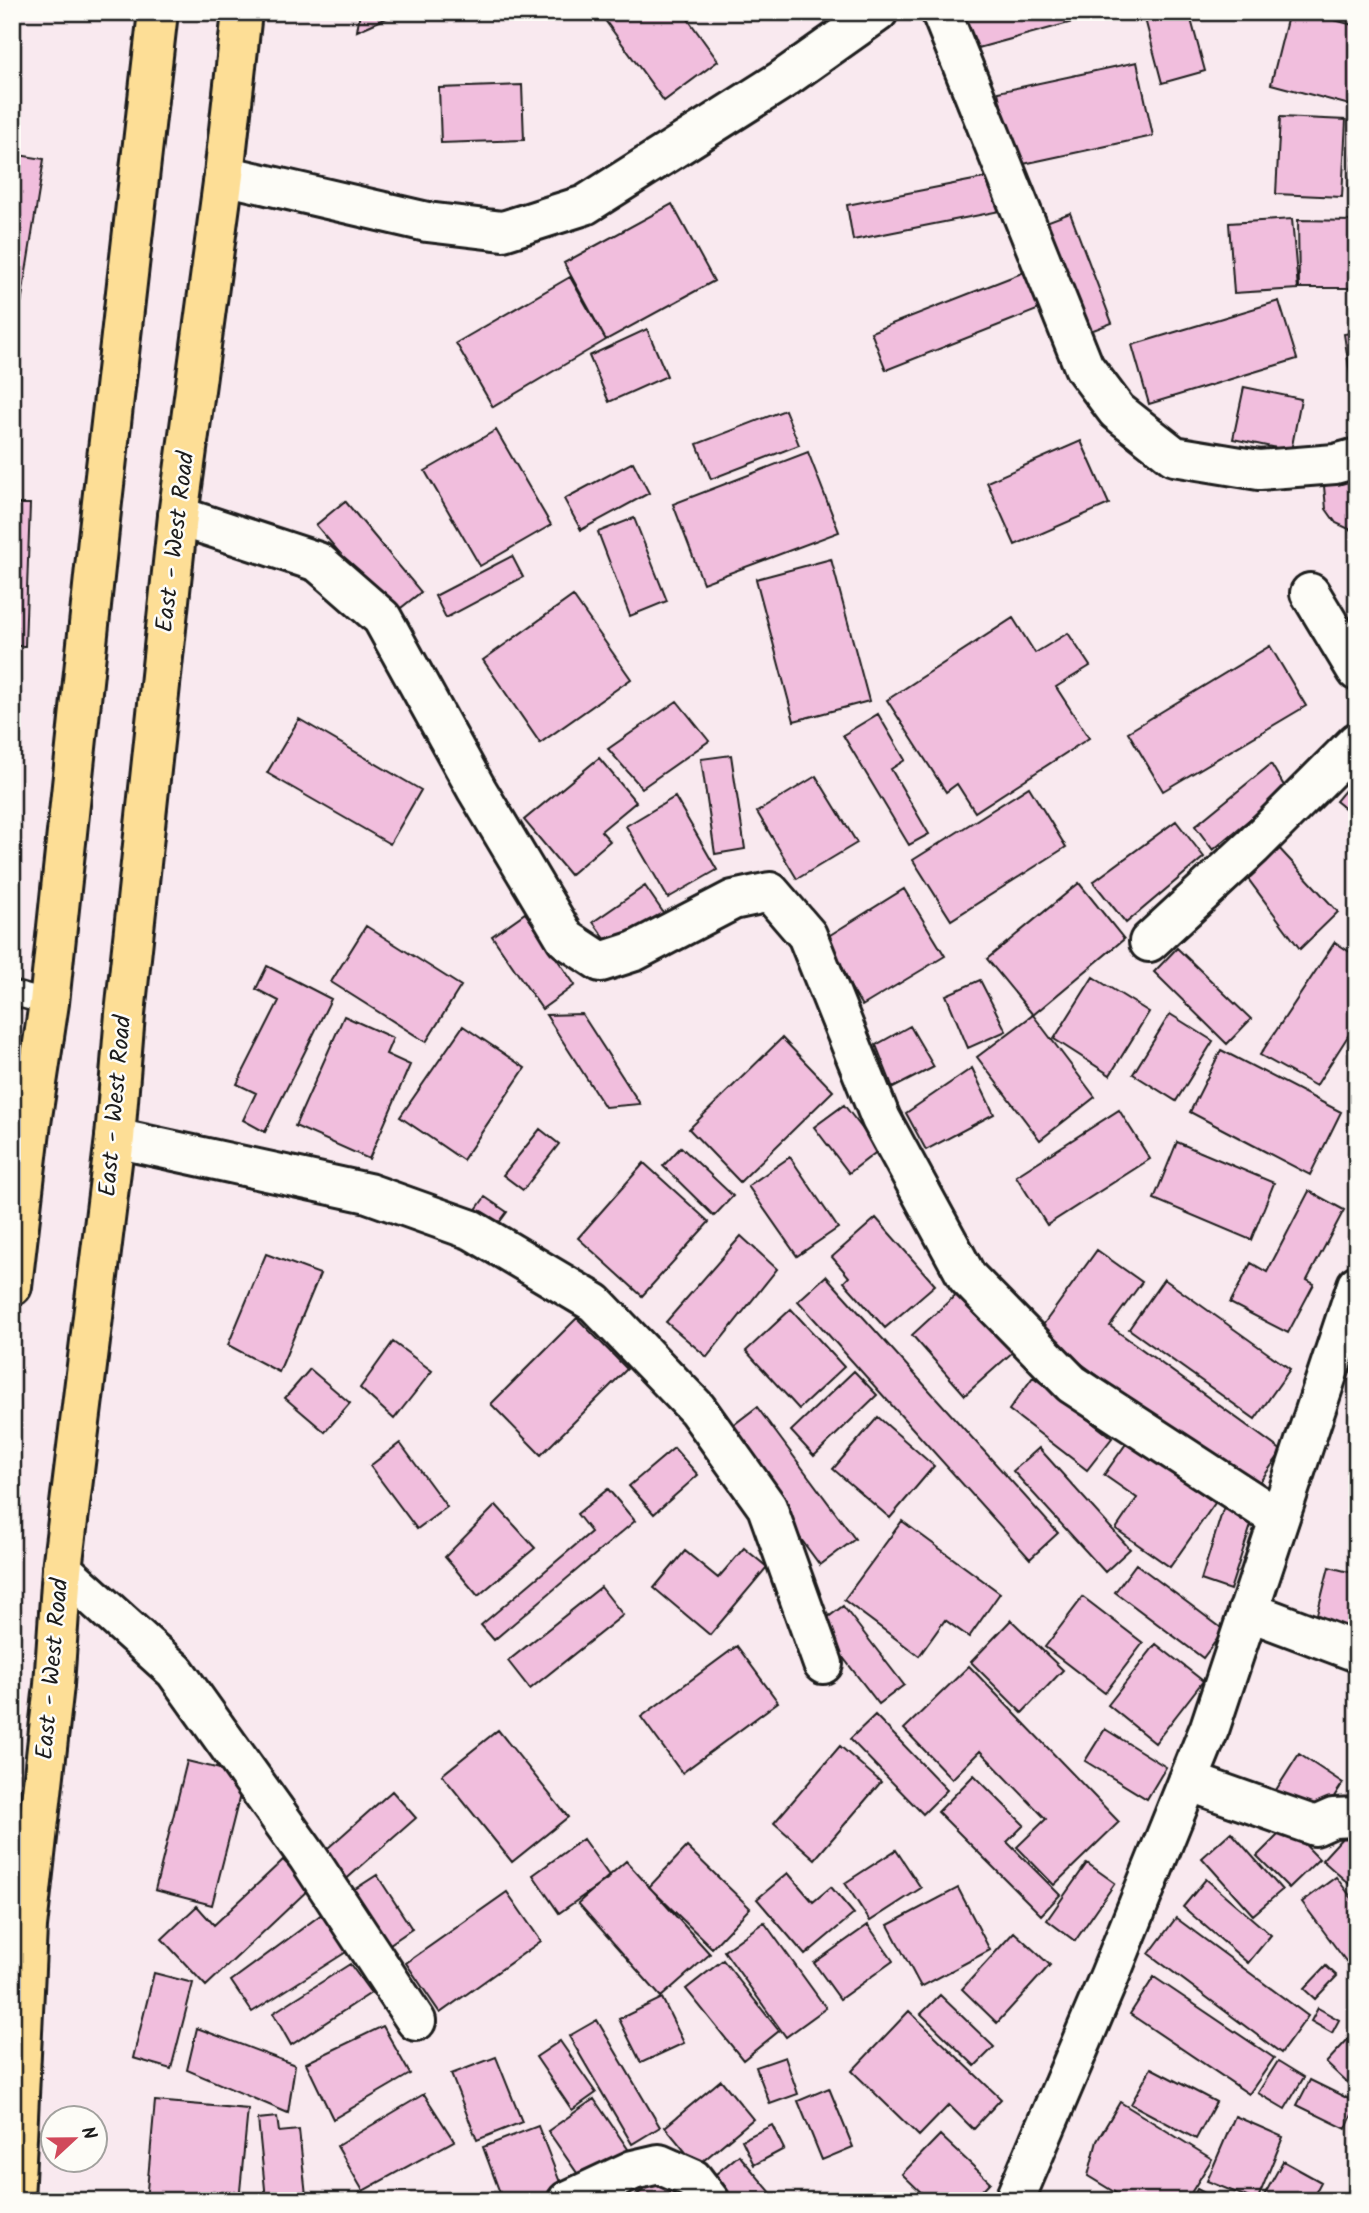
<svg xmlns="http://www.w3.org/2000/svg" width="1369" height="2213" font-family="Kalam,sans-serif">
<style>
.building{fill:#f1bedd;stroke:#1c1c1c;stroke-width:2}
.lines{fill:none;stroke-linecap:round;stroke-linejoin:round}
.lane-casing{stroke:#1c1c1c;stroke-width:28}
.street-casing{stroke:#1c1c1c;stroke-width:44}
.primary-casing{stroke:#1c1c1c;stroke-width:44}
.lane{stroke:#fdfcf7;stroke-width:23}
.street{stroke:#fdfcf7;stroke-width:38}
.primary{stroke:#fdde96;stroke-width:38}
.labels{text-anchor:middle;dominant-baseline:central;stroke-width:5;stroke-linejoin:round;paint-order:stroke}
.street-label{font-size:24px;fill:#1c1c1c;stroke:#fdfcf7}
</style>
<rect width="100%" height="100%" fill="#f9e9ef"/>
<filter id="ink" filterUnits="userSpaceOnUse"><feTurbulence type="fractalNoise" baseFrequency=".0143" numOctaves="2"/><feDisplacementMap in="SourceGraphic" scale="14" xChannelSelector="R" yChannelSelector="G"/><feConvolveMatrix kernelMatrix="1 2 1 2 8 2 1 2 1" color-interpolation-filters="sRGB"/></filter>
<g filter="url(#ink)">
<path class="building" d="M 360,12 L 400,12 L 357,31 Z
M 599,12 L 689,12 L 685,15 L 718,61 L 664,101 Z
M 961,12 L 1109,12 L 971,50 Z
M 1169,12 L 1189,12 L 1205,71 L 1162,83 L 1145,19 Z
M 1289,12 L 1304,12 L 1357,26 L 1357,107 L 1271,84 Z
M 1137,62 L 1153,136 L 1014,166 L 998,92 Z
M 522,85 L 524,140 L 441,143 L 439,88 Z
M 1280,117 L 1346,120 L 1342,197 L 1276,194 Z
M 1357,132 L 1357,191 L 1349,190 Z
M 12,154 L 44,159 L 12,360 Z
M 994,176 L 1000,211 L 853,240 L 847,205 Z
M 672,204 L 714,281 L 606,340 L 564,263 Z
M 1070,213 L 1112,323 L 1088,332 L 1046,222 Z
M 1292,219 L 1298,289 L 1234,293 L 1229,223 Z
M 1298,220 L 1353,221 L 1353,288 L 1299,288 Z
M 1027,271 L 1042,308 L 886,370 L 871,332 Z
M 570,277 L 606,340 L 493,407 L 456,343 Z
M 1279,301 L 1297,359 L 1149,404 L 1132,345 Z
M 647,329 L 667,376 L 609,402 L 589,356 Z
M 1357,332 L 1357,386 L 1352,387 L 1344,334 Z
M 1244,387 L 1301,399 L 1291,451 L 1233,439 Z
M 785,410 L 799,445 L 711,479 L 697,444 Z
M 496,430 L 551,525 L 480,566 L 425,471 Z
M 1081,441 L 1109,504 L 1015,545 L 987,482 Z
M 808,452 L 839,532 L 703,583 L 673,504 Z
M 633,462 L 649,493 L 581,530 L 564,499 Z
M 1357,474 L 1357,528 L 1351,530 L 1336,523 L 1326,509 L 1324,486 Z
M 345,501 L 421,592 L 392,615 L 316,525 Z
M 12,504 L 30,504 L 25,646 L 12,646 Z
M 634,518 L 667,601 L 630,616 L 598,532 Z
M 512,556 L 523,577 L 446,618 L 435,596 Z
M 831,559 L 869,701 L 794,721 L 756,579 Z
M 1355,580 L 1357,580 L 1357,634 L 1349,633 Z
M 573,596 L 631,679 L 540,743 L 483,660 Z
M 1013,618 L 1035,653 L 1068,633 L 1090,666 L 1056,687 L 1089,738 L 975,812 L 957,784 L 946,792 L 887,700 Z
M 1270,646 L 1306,706 L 1163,791 L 1128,732 Z
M 677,701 L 709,741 L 642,788 L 608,749 Z
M 878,714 L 905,760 L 891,769 L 929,834 L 909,845 L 843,735 Z
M 299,719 L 421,790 L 390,844 L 267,773 Z
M 731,755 L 745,849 L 715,854 L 701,759 Z
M 599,758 L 636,802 L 601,831 L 610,841 L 570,875 L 524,820 Z
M 1271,764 L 1286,789 L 1213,850 L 1195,826 Z
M 816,776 L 857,843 L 797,879 L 757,812 Z
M 1357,776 L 1357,818 L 1336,801 Z
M 1029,787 L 1066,847 L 951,920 L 913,860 Z
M 675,797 L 717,870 L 668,898 L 626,826 Z
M 1176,821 L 1204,857 L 1126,923 L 1093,882 Z
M 1277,846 L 1338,912 L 1300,949 L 1246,876 Z
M 1079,883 L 1124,939 L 1033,1015 L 987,959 Z
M 645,886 L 665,915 L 613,950 L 593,922 Z
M 904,889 L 945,956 L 862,1006 L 822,940 Z
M 525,913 L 575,985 L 542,1009 L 492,936 Z
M 366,926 L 461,986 L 426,1042 L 331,982 Z
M 1335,942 L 1357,957 L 1357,1022 L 1316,1086 L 1260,1055 Z
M 1177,948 L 1251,1019 L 1227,1044 L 1154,972 Z
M 267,966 L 331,999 L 265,1132 L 243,1120 L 256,1093 L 237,1084 L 279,1001 L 256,989 Z
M 1093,977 L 1149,1012 L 1110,1075 L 1054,1039 Z
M 980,980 L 1006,1031 L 968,1048 L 946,995 Z
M 582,1014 L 640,1104 L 605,1107 L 546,1015 Z
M 1170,1014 L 1213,1041 L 1176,1101 L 1133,1074 Z
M 1033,1015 L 1095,1097 L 1040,1140 L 977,1057 Z
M 344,1016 L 393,1038 L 386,1054 L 410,1065 L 369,1159 L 295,1126 Z
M 463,1026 L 525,1068 L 463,1160 L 400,1117 Z
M 910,1026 L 934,1067 L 893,1088 L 876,1045 Z
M 782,1038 L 833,1091 L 740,1182 L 689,1129 Z
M 1221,1050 L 1341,1112 L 1310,1175 L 1190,1112 Z
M 972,1068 L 994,1114 L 926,1150 L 906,1113 Z
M 844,1105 L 879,1150 L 849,1173 L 814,1127 Z
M 1119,1110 L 1150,1159 L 1047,1225 L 1016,1176 Z
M 540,1129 L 559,1144 L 523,1190 L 503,1175 Z
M 1177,1142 L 1274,1183 L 1251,1240 L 1154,1199 Z
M 681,1147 L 733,1196 L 714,1216 L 663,1166 Z
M 790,1157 L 838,1228 L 797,1256 L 748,1186 Z
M 644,1163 L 709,1222 L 642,1296 L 578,1238 Z
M 1309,1191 L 1344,1210 L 1307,1280 L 1314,1284 L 1288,1333 L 1230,1303 L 1251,1263 L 1267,1272 Z
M 485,1197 L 507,1212 L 493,1231 L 472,1215 Z
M 876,1218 L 935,1285 L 885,1328 L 844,1282 L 849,1277 L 832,1257 Z
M 741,1236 L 777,1269 L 707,1357 L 666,1322 Z
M 1097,1250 L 1142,1282 L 1110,1326 L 1282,1451 L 1254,1490 L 1038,1332 Z
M 266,1254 L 320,1274 L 279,1372 L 228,1345 Z
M 826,1276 L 1058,1533 L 1030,1559 L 798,1301 Z
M 1164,1279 L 1290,1369 L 1255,1419 L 1129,1329 Z
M 960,1291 L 1014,1351 L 965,1395 L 912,1335 Z
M 791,1309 L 844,1367 L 799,1409 L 746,1351 Z
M 577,1318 L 627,1369 L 541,1455 L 491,1404 Z
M 393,1342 L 432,1371 L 394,1419 L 360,1388 Z
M 310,1369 L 350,1403 L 325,1432 L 285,1398 Z
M 854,1371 L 877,1395 L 814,1456 L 791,1431 Z
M 1033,1377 L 1112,1438 L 1087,1470 L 1009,1410 Z
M 757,1407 L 855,1539 L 820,1565 L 723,1433 Z
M 878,1417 L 934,1466 L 890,1518 L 833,1469 Z
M 1128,1441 L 1215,1503 L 1170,1567 L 1116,1529 L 1137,1498 L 1104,1475 Z
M 400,1443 L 447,1507 L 417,1529 L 370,1466 Z
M 674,1448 L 698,1475 L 654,1514 L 629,1486 Z
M 1039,1448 L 1130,1549 L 1105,1572 L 1013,1471 Z
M 608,1489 L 635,1521 L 494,1640 L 481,1625 L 591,1532 L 577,1514 Z
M 1225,1503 L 1255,1513 L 1230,1590 L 1201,1580 Z
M 496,1505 L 535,1548 L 478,1596 L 445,1557 Z
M 902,1521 L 1000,1593 L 969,1637 L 945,1620 L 919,1656 L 844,1600 Z
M 744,1548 L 767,1567 L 710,1635 L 654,1588 L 685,1551 L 718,1578 Z
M 1136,1564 L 1224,1630 L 1203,1658 L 1115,1592 Z
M 1329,1567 L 1357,1574 L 1357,1636 L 1314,1626 Z
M 601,1587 L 623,1615 L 530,1689 L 508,1661 Z
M 1083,1597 L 1143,1643 L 1105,1693 L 1045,1647 Z
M 843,1606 L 904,1685 L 879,1704 L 818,1625 Z
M 1011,1620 L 1063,1670 L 1022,1713 L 971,1662 Z
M 1156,1644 L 1203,1681 L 1155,1743 L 1108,1705 Z
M 737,1646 L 778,1702 L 682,1773 L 641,1717 Z
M 969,1666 L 1119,1822 L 1054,1885 L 1017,1847 L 1046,1819 L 980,1751 L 952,1779 L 904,1729 Z
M 875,1715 L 947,1790 L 923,1814 L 850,1739 Z
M 1105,1729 L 1166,1767 L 1147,1799 L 1085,1761 Z
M 498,1730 L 568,1817 L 512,1862 L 442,1775 Z
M 840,1746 L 881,1782 L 815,1859 L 774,1823 Z
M 1299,1754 L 1343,1783 L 1319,1819 L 1276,1790 Z
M 187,1761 L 245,1775 L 212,1905 L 155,1890 Z
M 974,1775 L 1024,1825 L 1007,1842 L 1060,1895 L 1041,1915 L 938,1812 Z
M 392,1791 L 416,1818 L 343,1882 L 319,1856 Z
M 1354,1825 L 1357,1828 L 1357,1891 L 1322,1860 Z
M 1287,1826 L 1319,1859 L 1289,1888 L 1257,1856 Z
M 1231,1832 L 1282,1890 L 1253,1915 L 1202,1858 Z
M 583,1839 L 610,1877 L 559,1913 L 533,1875 Z
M 687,1847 L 750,1908 L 712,1948 L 649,1887 Z
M 896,1850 L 921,1888 L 870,1921 L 845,1883 Z
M 283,1860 L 310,1888 L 206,1986 L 162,1939 L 197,1906 L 214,1925 Z
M 626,1861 L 710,1954 L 661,1997 L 578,1903 Z
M 1087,1863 L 1115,1883 L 1075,1941 L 1047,1920 Z
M 788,1873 L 813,1902 L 831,1887 L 854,1914 L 805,1955 L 757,1899 Z
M 377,1875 L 412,1929 L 387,1946 L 352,1891 Z
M 1336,1877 L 1357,1905 L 1357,1970 L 1354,1972 L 1302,1902 Z
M 1206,1879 L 1271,1935 L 1248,1963 L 1183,1907 Z
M 958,1888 L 990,1950 L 921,1987 L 888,1925 Z
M 507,1892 L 541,1941 L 440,2013 L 406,1963 Z
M 330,1908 L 354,1947 L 252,2012 L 231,1981 Z
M 1176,1918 L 1308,2016 L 1281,2053 L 1149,1954 Z
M 764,1922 L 826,2008 L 786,2037 L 724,1951 Z
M 868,1925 L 893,1961 L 840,1999 L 814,1963 Z
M 1014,1932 L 1050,1965 L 997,2023 L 962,1989 Z
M 723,1960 L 779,2031 L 743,2060 L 686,1989 Z
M 350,1964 L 371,1993 L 291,2045 L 273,2013 Z
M 1326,1966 L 1337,1976 L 1315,1999 L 1304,1989 Z
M 154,1973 L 193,1983 L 171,2069 L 133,2058 Z
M 1154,1977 L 1274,2058 L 1249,2094 L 1130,2014 Z
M 940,1995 L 994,2047 L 975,2066 L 921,2014 Z
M 662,1998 L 684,2043 L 641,2063 L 619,2019 Z
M 1318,2008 L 1339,2020 L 1332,2033 L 1311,2021 Z
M 909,2011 L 1001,2099 L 973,2129 L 949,2105 L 919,2136 L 852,2071 Z
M 597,2020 L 660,2127 L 632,2144 L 569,2036 Z
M 383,2026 L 410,2074 L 333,2119 L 306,2063 Z
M 197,2028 L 295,2065 L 288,2113 L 187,2070 Z
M 1350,2037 L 1357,2043 L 1357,2092 L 1326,2063 Z
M 560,2041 L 596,2093 L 572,2110 L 536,2057 Z
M 496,2057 L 522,2122 L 477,2140 L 451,2074 Z
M 785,2057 L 798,2094 L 770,2104 L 756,2067 Z
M 1278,2061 L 1304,2077 L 1285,2109 L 1258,2093 Z
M 1151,2068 L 1216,2102 L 1196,2139 L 1131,2104 Z
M 721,2080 L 753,2119 L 697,2166 L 665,2127 Z
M 1310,2080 L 1357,2103 L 1346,2129 L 1297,2105 Z
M 829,2088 L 853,2147 L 822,2160 L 798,2101 Z
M 424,2094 L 454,2141 L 363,2191 L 337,2146 Z
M 594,2099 L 630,2152 L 584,2183 L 548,2131 Z
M 155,2101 L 248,2109 L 239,2201 L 146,2201 Z
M 1120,2102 L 1212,2159 L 1186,2201 L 1129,2201 L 1088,2176 L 1097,2141 Z
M 1235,2116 L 1283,2137 L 1257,2201 L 1207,2181 Z
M 277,2117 L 279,2132 L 299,2130 L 306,2195 L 266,2199 L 258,2119 Z
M 772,2125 L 784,2149 L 754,2165 L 742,2140 Z
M 538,2126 L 563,2190 L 535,2201 L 503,2201 L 483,2147 Z
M 940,2135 L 990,2182 L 972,2201 L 930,2201 L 902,2174 Z
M 739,2155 L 778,2201 L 718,2201 L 704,2184 Z
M 1283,2161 L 1321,2182 L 1311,2201 L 1261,2201 Z
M 662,2177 L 676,2198 L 672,2201 L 628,2201 Z
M 1197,2189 L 1216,2199 L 1215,2201 L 1191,2201 Z
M 363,2191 L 368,2201 L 347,2201 Z"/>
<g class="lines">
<defs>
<path id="lane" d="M 12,993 L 49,1003"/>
<path id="street" d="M 941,12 L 1084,367 L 1117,411 L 1174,456 L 1259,470 L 1335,464 L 1357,458
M 224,175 L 427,222 L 503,231 L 585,205 L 782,80 L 878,12
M 178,516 L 318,562 L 382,618 L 477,790 L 566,939 L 601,962 L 635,951 L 733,900 L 770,892 L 807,935 L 881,1119 L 967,1277 L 1072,1384 L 1279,1519
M 1310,593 L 1357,671
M 1149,942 L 1253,846 L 1357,742
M 115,1138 L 368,1193 L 472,1230 L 595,1303 L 697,1409 L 767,1507 L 823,1664
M 62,1569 L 175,1671 L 308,1857 L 416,2021
M 1248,1611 L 1357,1652
M 1188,1781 L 1315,1826 L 1333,1818 L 1357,1817
M 567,2201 L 633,2170 L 659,2164 L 693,2179 L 710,2201
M 1014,2201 L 1110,1975 L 1210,1727 L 1357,1285"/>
<path id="primary" d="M 12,1286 L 30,1130 L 49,1003 L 101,511 L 158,12
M 14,2201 L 27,1927 L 54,1685 L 62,1569 L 115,1138 L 125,1014 L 178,516 L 224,175 L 242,12"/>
</defs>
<use href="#lane" class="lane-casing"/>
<use href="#street" class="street-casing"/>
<use href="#primary" class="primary-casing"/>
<use href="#lane" class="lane"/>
<use href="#street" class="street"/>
<use href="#primary" class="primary"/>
</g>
</g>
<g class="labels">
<g class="street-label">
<text transform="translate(176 542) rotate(-83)">East - West Road</text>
<text transform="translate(116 1106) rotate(-85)">East - West Road</text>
<text transform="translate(53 1669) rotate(-85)">East - West Road</text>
</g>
</g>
<rect width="1369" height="2213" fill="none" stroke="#fdfcf7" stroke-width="42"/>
<rect x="21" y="21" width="1327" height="2171" fill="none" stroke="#1c1c1c" stroke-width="2.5" filter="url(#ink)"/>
<g transform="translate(74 2139) rotate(68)"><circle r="33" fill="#fdfcf7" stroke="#a3a29f" stroke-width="2"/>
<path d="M0-5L12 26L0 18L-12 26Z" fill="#d1495b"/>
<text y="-10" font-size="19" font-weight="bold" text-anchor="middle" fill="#1c1c1c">N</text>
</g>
</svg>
